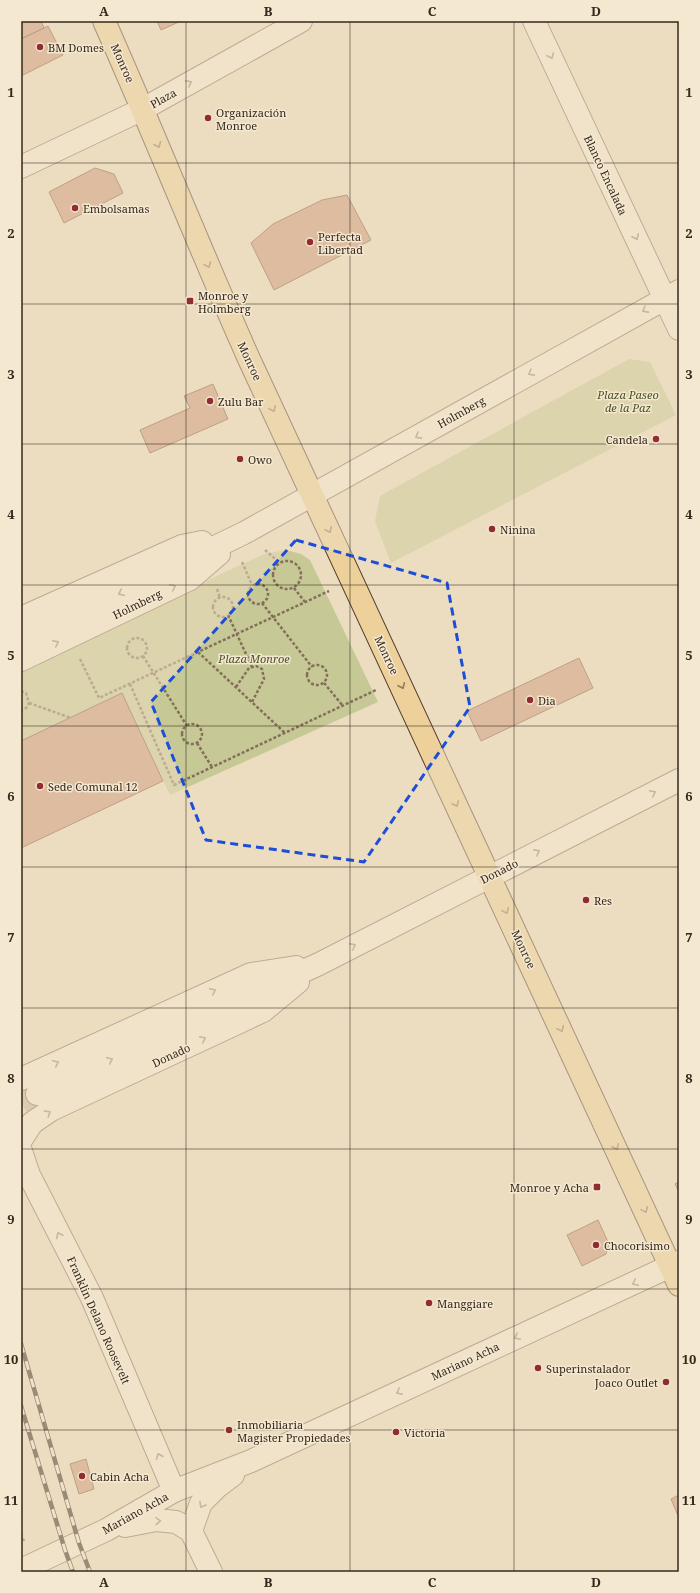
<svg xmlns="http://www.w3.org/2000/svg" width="700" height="1593" font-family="'Noto Serif',serif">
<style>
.green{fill:#c6c996}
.building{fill:#c99678;stroke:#835740}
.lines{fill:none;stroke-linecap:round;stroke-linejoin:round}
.minor-tunnel{stroke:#c7b9a0;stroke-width:22;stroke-dasharray:22 11;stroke-linecap:butt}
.minor-casing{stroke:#856e5a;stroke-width:24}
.major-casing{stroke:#523d2e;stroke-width:24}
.path{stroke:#856e5a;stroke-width:2.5;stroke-dasharray:3 2;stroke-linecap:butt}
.minor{stroke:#f7ebd4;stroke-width:22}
.major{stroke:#eed09a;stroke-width:22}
.rail-casing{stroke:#35281d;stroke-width:4.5}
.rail{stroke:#f4e8d0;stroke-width:3;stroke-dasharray:9;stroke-linecap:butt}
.oneway{stroke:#968a78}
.oneway2{stroke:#927c5c}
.marked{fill:none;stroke:#1d4ed8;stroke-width:3;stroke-dasharray:8 5;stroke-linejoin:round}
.grid{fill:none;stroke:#35281d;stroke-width:1;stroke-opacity:0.55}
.poi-dot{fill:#912c32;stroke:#f4e8d0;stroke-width:1.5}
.labels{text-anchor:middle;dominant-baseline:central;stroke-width:3;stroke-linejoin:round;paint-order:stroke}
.poi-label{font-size:11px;fill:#35281d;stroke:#f4e8d0;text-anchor:start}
.street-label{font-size:11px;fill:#35281d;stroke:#f4e8d0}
.park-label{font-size:11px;font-style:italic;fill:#485125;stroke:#f4e8d0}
.neatline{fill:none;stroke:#35281d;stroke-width:1.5}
.grid-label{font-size:13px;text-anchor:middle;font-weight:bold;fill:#35281d}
</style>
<rect width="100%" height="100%" fill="#ecddc1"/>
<path class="green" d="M 629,359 L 650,362 L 676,415 L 391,563 L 375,521 L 380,496 Z
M 286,550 L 301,554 L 310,560 L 378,702 L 170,795 L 122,693 L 21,741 L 21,668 L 264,554 Z"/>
<path class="building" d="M 21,21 L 41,21 L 44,28 L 21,39 Z
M 157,21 L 181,21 L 161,30 Z
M 48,26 L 63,55 L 21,76 L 21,39 Z
M 95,168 L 114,174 L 123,193 L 64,223 L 49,192 Z
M 347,195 L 371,240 L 274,290 L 251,243 L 273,224 L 322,200 Z
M 213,384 L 228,419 L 150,453 L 140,430 L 190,408 L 184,396 Z
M 579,658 L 593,688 L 481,741 L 467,711 Z
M 122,693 L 163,781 L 21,848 L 21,741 Z
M 679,1182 L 679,1192 L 675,1184 Z
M 598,1220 L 609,1244 L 606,1254 L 582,1266 L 567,1235 Z
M 86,1459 L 94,1489 L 79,1494 L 70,1464 Z
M 679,1495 L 679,1518 L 671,1499 Z"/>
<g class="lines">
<path class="minor-tunnel" d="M 21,1102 L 37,1094"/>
<defs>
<path id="minor" d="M 534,21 L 679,329
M 21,167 L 143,109 L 301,21
M 21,618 L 182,546 L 202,542
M 21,641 L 244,533 L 679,291
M 21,660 L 190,579 L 219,554
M 21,1079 L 251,974 L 296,967
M 37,1094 L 319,964 L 679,780
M 21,1140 L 32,1123 L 51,1110 L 263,1011 L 298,982
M 21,1151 L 29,1175 L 92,1298 L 174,1491
M 125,1526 L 156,1520 L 176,1522 L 191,1531 L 211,1572
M 191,1531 L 201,1503 L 217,1487 L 233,1475
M 21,1570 L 106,1530 L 174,1491 L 251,1461 L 679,1262"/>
<path id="major" d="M 104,21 C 154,133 199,247 249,359 L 679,1285"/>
</defs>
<use href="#minor" class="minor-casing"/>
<use href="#major" class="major-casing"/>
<path class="path" d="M 265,550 L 280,563
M273 575a14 14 0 1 1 28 0a14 14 0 1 1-28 0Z
M 242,562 L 252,585
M248 594a10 10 0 1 1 20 0a10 10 0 1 1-20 0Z
M 294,588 L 305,602
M 217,589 L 220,598
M213 607a10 10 0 1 1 20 0a10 10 0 1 1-20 0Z
M 262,603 L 312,667
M 228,615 L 252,667
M127 648a10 10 0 1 1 20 0a10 10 0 1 1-20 0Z
M 198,652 L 285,733
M 143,656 L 187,726
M 80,659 L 99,698 L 329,591
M307 675a10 10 0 1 1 20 0a10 10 0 1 1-20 0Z
M 324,683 L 343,706
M 130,684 L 174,785 L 376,690
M 236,687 L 249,668 L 256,666 L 262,669 L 264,679 L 252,702
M 21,691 L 26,693 L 29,703 L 26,708 L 21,710
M 29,703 L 71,718
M182 734a10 10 0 1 1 20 0a10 10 0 1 1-20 0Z
M 197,743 L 212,767
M 21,1534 L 24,1541"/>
<use href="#minor" class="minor"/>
<use href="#major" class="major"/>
<defs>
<path id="rail" d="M 21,1344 L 79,1543 L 90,1572
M 21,1406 L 65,1550 L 73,1572"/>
</defs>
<use href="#rail" class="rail-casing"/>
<use href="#rail" class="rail"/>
</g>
<defs><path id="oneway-chevron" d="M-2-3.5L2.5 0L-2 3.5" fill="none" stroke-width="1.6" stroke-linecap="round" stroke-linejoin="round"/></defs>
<g class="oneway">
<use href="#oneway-chevron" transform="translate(551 56) rotate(65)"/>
<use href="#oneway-chevron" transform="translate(189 83) rotate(-29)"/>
<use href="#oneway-chevron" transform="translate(636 237) rotate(65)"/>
<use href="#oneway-chevron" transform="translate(645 310) rotate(151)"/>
<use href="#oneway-chevron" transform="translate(531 373) rotate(151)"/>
<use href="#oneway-chevron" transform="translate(418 436) rotate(151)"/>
<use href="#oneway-chevron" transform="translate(173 587) rotate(-26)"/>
<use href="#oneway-chevron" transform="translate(121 593) rotate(154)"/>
<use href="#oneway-chevron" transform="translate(56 643) rotate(-26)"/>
<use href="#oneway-chevron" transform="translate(653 793) rotate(-27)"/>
<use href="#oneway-chevron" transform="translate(537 852) rotate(-27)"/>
<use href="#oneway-chevron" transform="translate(353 946) rotate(-27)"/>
<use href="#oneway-chevron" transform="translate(213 991) rotate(-25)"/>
<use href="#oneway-chevron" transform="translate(203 1039) rotate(-25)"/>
<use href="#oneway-chevron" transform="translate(110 1060) rotate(-25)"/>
<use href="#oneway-chevron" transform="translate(56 1063) rotate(-25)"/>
<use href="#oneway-chevron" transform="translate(48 1113) rotate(-32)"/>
<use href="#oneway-chevron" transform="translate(59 1235) rotate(-117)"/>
<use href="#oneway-chevron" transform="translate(635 1283) rotate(155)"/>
<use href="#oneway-chevron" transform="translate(517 1337) rotate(155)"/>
<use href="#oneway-chevron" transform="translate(399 1392) rotate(155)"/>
<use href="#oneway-chevron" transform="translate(159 1456) rotate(-113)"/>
<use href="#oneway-chevron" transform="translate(202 1505) rotate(120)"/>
<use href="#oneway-chevron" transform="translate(158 1521) rotate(-1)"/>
</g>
<g class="oneway2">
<use href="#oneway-chevron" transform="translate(158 145) rotate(67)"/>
<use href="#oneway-chevron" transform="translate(208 265) rotate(67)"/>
<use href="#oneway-chevron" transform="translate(273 409) rotate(65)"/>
<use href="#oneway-chevron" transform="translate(329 530) rotate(65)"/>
<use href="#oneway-chevron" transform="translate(402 686) rotate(65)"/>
<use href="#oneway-chevron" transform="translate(456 804) rotate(65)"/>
<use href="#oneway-chevron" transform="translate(506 911) rotate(65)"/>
<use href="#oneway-chevron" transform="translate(561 1029) rotate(65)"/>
<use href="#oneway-chevron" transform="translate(616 1147) rotate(65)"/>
<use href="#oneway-chevron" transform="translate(645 1210) rotate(66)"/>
</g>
<path d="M0 0H700V1593H0ZM 296,540 L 447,583 L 470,707 L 364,862 L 206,840 L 151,702 Z" fill="#ecddc1" fill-opacity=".55" fill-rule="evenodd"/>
<path class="marked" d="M 296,540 L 447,583 L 470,707 L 364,862 L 206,840 L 151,702 Z"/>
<path class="grid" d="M 186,21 L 186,1572M 350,21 L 350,1572M 514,21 L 514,1572M 21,163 L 679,163M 21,304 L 679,304M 21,444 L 679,444M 21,585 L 679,585M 21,726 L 679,726M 21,867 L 679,867M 21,1008 L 679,1008M 21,1149 L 679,1149M 21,1289 L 679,1289M 21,1430 L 679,1430"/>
<g class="poi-dot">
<circle cx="40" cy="47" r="4"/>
<circle cx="208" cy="118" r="4"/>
<circle cx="75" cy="208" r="4"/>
<circle cx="310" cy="242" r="4"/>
<rect x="186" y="297" width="8" height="8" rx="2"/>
<circle cx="210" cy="401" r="4"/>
<circle cx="656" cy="439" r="4"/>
<circle cx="240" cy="459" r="4"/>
<circle cx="492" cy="529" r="4"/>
<circle cx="530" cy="700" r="4"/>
<circle cx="40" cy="786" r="4"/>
<circle cx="586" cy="900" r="4"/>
<rect x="593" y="1183" width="8" height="8" rx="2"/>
<circle cx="596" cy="1245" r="4"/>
<circle cx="429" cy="1303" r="4"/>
<circle cx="538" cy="1368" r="4"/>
<circle cx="666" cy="1382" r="4"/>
<circle cx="229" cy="1430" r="4"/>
<circle cx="396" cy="1432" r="4"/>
<circle cx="82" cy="1476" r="4"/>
</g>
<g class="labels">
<g class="poi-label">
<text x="48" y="47">BM Domes</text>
<text x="216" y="112">Organización<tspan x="216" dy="13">Monroe</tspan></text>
<text x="83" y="208">Embolsamas</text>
<text x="318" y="236">Perfecta<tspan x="318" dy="13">Libertad</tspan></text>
<text x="198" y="295">Monroe y<tspan x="198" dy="13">Holmberg</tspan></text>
<text x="218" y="401">Zulu Bar</text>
<text x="648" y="439" text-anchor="end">Candela</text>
<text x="248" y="459">Owo</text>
<text x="500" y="529">Ninina</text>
<text x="538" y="700">Dia</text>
<text x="48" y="786">Sede Comunal 12</text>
<text x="594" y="900">Res</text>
<text x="589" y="1187" text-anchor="end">Monroe y Acha</text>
<text x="604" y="1245">Chocorisimo</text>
<text x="437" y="1303">Manggiare</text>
<text x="546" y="1368">Superinstalador</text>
<text x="658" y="1382" text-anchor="end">Joaco Outlet</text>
<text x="237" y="1424">Inmobiliaria<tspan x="237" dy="13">Magister Propiedades</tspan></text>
<text x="404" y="1432">Victoria</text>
<text x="90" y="1476">Cabin Acha</text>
</g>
<g class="street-label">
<text transform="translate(123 63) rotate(66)">Monroe</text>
<text transform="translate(163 98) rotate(-29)">Plaza</text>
<text transform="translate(606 175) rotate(65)">Blanco Encalada</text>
<text transform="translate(250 361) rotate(65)">Monroe</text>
<text transform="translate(461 412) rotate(-29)">Holmberg</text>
<text transform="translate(137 604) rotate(-26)">Holmberg</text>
<text transform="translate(387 655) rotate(65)">Monroe</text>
<text transform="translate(499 871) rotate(-27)">Donado</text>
<text transform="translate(524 949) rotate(65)">Monroe</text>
<text transform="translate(171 1055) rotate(-25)">Donado</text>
<text transform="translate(99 1320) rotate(66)">Franklin Delano Roosevelt</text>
<text transform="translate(465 1361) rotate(-25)">Mariano Acha</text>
<text transform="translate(135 1513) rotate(-29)">Mariano Acha</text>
</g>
<g class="park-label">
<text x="628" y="394">Plaza Paseo<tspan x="628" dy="13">de la Paz</tspan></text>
<text x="254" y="658">Plaza Monroe</text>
</g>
</g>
<rect width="700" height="1593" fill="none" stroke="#f4e8d0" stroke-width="44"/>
<rect x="22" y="22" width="656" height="1549" class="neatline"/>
<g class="grid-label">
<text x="104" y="16">A</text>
<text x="268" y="16">B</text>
<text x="432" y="16">C</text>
<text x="596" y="16">D</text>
<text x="11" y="97">1</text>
<text x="689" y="97">1</text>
<text x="11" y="238">2</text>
<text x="689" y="238">2</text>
<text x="11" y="379">3</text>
<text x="689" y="379">3</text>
<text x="11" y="519">4</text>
<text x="689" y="519">4</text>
<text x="11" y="660">5</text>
<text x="689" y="660">5</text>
<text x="11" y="801">6</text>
<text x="689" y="801">6</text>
<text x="11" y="942">7</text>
<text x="689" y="942">7</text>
<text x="11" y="1083">8</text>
<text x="689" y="1083">8</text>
<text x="11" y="1224">9</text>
<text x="689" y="1224">9</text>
<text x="11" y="1364">10</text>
<text x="689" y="1364">10</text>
<text x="11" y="1505">11</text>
<text x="689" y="1505">11</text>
<text x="104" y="1587">A</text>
<text x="268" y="1587">B</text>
<text x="432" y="1587">C</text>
<text x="596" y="1587">D</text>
</g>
</svg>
